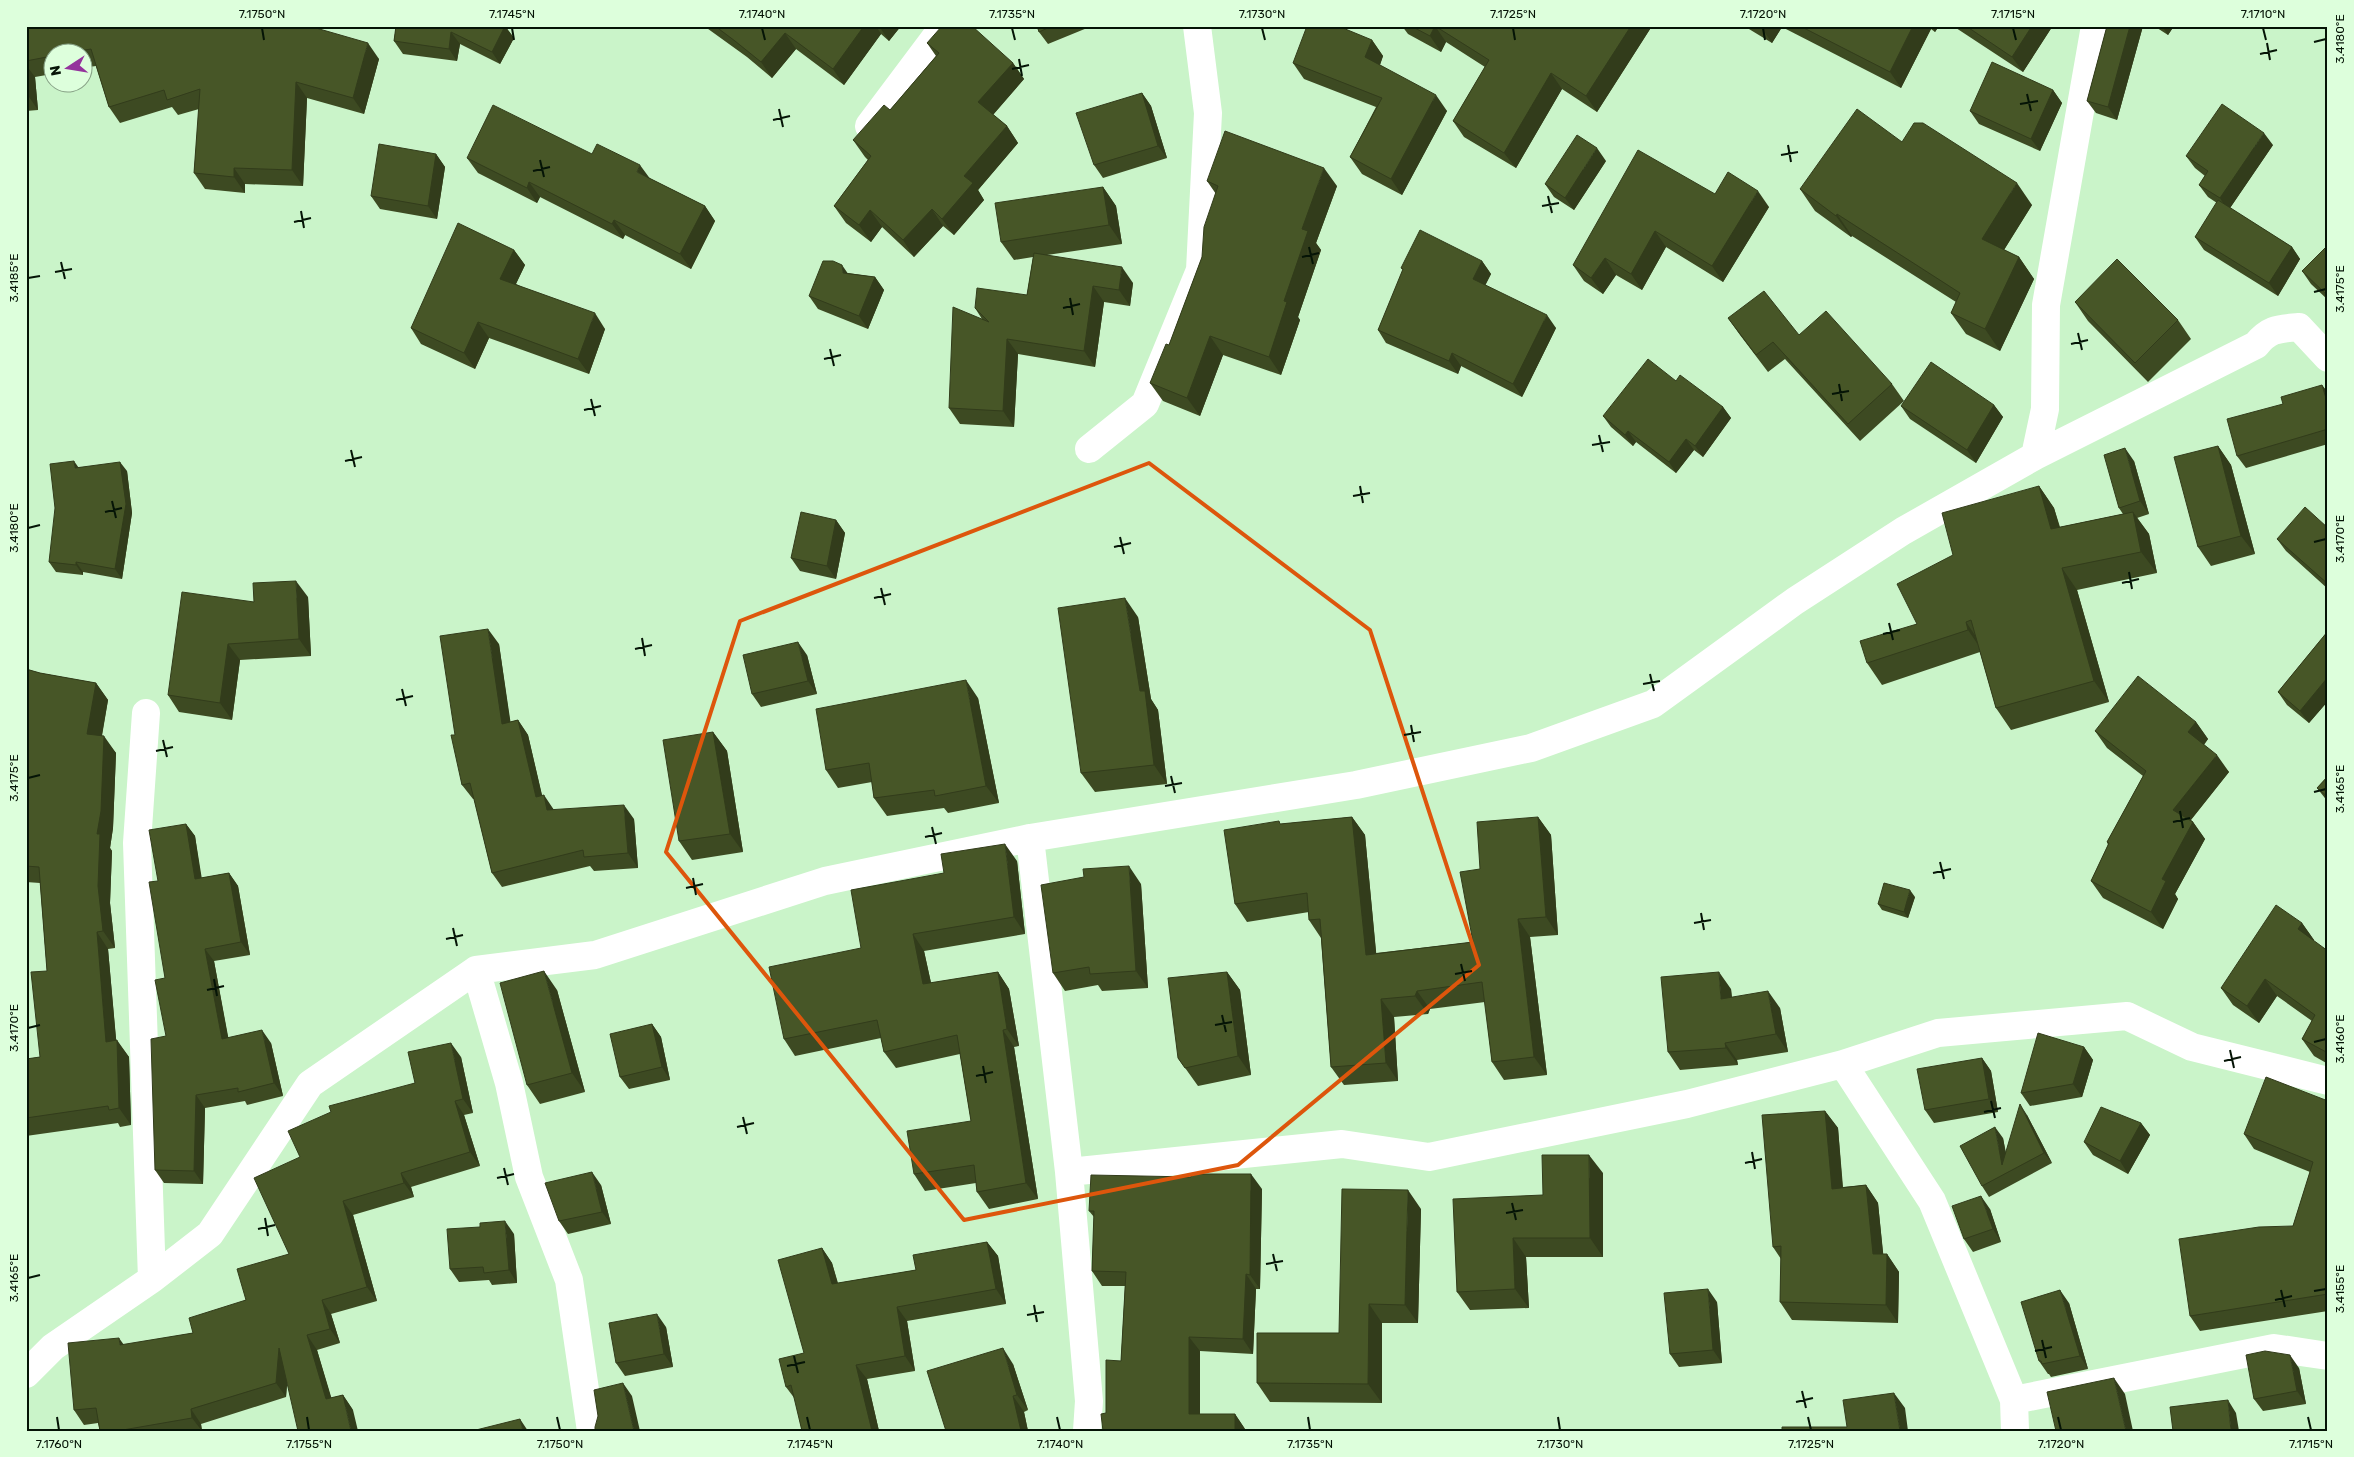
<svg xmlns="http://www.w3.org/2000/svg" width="2354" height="1457" font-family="Rubik,sans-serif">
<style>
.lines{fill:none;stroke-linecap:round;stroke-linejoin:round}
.minor{stroke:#fff;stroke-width:28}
.wall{fill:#3d4a22}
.shaded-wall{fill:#323c1b}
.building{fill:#475627;stroke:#323c1b}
.marked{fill:none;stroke:#dd560c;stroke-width:4;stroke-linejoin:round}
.ticks{fill:none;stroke:#051406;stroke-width:2}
.neatline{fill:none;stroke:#051406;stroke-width:2}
.ticks-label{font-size:12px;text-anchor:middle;fill:#051406}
</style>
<rect width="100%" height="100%" fill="#caf4c9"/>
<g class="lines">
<path class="minor" d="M 869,126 L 944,26
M 1089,449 L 1145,404 L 1200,270 L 1208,113 L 1197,26
M 2035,456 L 2045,409 L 2046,305 L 2095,26
M 146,713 L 137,843 L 152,1279
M 1030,838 L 1069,1172 L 1089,1401 L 1087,1431
M 476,970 L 509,1083 L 529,1177 L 569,1280 L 591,1431
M 1843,1064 L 1932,1201 L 2014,1400 L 2015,1431
M 1069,1172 L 1342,1144 L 1429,1157 L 1687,1104 L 1843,1064 L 1938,1033 L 2127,1016 L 2192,1047 L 2328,1081
M 26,1374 L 53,1347 L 152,1279 L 210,1234 L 310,1084 L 476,970 L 595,955 L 825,881 L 1030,838 L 1356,785 L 1531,748 L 1653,704 L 1795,601 L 1903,531 L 2035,456 L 2256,345 C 2270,328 2279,329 2299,327 L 2328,358
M 2014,1400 L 2274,1348 L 2328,1356"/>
</g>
<path class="wall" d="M 30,26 L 325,26 L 319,29 L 379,59 L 364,114 L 307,98 L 303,186 L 245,184 L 245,193 L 205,189 L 194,173 L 199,109 L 178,115 L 172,107 L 120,123 L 109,107 L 96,66 L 82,68 L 82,52 L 52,52 L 52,74 L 35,77 L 38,110 L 26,111 L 26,28 L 31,28 Z
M 396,26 L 505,26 L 514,38 L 500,64 L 460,44 L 457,61 L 403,54 L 394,41 Z
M 704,26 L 901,26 L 889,41 L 881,34 L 844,85 L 796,49 L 772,78 L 747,57 Z
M 1037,26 L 1092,26 L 1048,44 L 1039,32 Z
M 1402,26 L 1652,26 L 1597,112 L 1562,89 L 1516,168 L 1464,137 L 1453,121 L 1485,67 L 1446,42 L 1441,52 L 1408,34 Z
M 1744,26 L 1939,26 L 1935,32 L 1931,29 L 1901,88 L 1782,27 L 1772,43 Z
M 1953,26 L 2052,26 L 2052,27 L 2023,72 Z
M 2107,26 L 2143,26 L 2117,120 L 2096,113 L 2087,101 Z
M 2154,26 L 2174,26 L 2168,35 Z
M 1372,40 L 1383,56 L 1380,65 L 1447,111 L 1402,195 L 1362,174 L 1350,157 L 1376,107 L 1304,79 L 1293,63 Z
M 927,43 L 1013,63 L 1024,79 L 993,115 L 1007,126 L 1018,143 L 978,190 L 984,200 L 954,235 L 943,226 L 914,257 L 882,227 L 871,242 L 846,223 L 834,206 L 868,160 L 865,157 L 853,140 L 890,110 L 936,56 Z
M 2053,90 L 2062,103 L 2040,151 L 1979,124 L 1970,111 Z
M 1142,93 L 1151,106 L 1167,158 L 1103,178 L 1094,165 Z
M 1902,142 L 2032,205 L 2004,250 L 2019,257 L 2034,279 L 2000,351 L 1966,334 L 1951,313 L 1956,302 L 1852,236 L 1851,237 L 1815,211 L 1800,189 Z
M 2273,145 L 2230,208 L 2292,247 L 2300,259 L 2278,296 L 2204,250 L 2195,237 L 2217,203 L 2208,197 L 2199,185 L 2205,176 L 2195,168 L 2186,156 Z
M 436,154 L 445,167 L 437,219 L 380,209 L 371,196 Z
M 592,154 L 649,178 L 705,206 L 715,221 L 691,269 L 625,235 L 623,239 L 540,197 L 537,203 L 478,173 L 467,158 Z
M 1606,161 L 1574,210 L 1554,197 L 1545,184 Z
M 1207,181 L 1337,186 L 1316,243 L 1321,250 L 1298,317 L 1300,320 L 1281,375 L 1223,355 L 1200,416 L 1163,401 L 1150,383 L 1169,345 L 1202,257 L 1216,194 Z
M 1103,187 L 1116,206 L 1122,244 L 1047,255 L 1133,283 L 1130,306 L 1104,302 L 1095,367 L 1018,354 L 1014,427 L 960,424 L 949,408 L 982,319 L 975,308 L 1027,295 L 1033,257 L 1014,260 L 1001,242 Z
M 1715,194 L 1769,207 L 1723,282 L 1666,247 L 1642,290 L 1616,275 L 1603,294 L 1584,281 L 1573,265 Z
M 2328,245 L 2328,300 L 2311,284 L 2302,271 Z
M 514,250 L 525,265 L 516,284 L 605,329 L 589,374 L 489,338 L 475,369 L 421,344 L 411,328 Z
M 1482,261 L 1491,274 L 1485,285 L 1556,328 L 1522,397 L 1461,366 L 1458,374 L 1386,343 L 1378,330 L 1403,270 L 1401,268 Z
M 848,273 L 875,277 L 884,290 L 868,329 L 818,309 L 809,296 Z
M 2075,302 L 2178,320 L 2191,339 L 2148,382 L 2088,321 Z
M 1728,318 L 1799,335 L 1892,384 L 1904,401 L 1860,441 L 1785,359 L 1768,372 L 1740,335 Z
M 1676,381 L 1723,407 L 1731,418 L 1703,457 L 1694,450 L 1676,473 L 1636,442 L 1633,446 L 1611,427 L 1603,416 Z
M 2322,385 L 2328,393 L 2328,444 L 2246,468 L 2237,456 L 2283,404 Z
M 1994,405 L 2003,417 L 1976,463 L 1910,419 L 1901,406 Z
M 2218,446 L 2231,465 L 2255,554 L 2211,566 L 2198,547 Z
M 2134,461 L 2149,514 L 2137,518 L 2149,534 L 2157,573 L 2077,590 L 2109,702 L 2011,730 L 1996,708 L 1980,652 L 1882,685 L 1867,663 L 1917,624 L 1953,555 L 2039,486 L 2054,508 L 2060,527 L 2123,514 L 2119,508 Z
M 78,467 L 127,471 L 132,513 L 122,579 L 83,572 L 83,575 L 56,572 L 49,562 Z
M 836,520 L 845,533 L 836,579 L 800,571 L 791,558 Z
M 2328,528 L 2328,589 L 2286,551 L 2277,539 Z
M 308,597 L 311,656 L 240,660 L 232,720 L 179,712 L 168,695 L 254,602 Z
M 1138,617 L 1151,699 L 1158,710 L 1167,784 L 1095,792 L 1081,773 Z
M 2328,631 L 2328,701 L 2309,723 L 2287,705 L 2278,692 Z
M 499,644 L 510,722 L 518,720 L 528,735 L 542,796 L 554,810 L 634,819 L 638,868 L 594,871 L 590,866 L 502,887 L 492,873 L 474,799 L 473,799 L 462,785 L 455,735 Z
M 807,655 L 817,694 L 761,707 L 752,694 Z
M 26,669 L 40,673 L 96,683 L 108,700 L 102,736 L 116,753 L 113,828 L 110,848 L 112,851 L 110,903 L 115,948 L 108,949 L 116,1040 L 129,1057 L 131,1125 L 120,1127 L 118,1123 L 26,1136 L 26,1059 L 40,1057 L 47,971 L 40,883 L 26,882 Z
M 978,698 L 999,803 L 948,813 L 944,808 L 887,816 L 874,798 L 872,782 L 838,788 L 826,770 Z
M 2196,722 L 2208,739 L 2204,745 L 2229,772 L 2191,820 L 2193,822 L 2205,839 L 2175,894 L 2178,899 L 2163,929 L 2103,898 L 2091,881 L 2108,845 L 2107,842 L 2143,776 L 2107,748 L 2095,731 Z
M 713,732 L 727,751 L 743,852 L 692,860 L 679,841 Z
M 2328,776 L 2328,802 L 2317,788 Z
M 1352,817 L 1365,835 L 1376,953 L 1473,942 L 1480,869 L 1538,817 L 1551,835 L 1558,935 L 1530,937 L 1547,1075 L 1504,1080 L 1492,1062 L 1485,1002 L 1430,1009 L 1428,1014 L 1394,1017 L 1398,1081 L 1344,1085 L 1331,1067 L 1321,938 L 1309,920 L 1309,912 L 1247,922 L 1235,904 L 1281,824 Z
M 186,824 L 195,836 L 201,878 L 229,873 L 238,886 L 250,955 L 214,961 L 228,1038 L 271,1043 L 283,1096 L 247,1105 L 245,1101 L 205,1108 L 203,1184 L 164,1183 L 155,1170 L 166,1036 L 165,978 L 158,881 Z
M 1017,861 L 1025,934 L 924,951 L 931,983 L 998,972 L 1009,989 L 1019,1046 L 1014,1047 L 1038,1199 L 989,1209 L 977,1192 L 976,1183 L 925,1191 L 914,1174 L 971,1121 L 960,1054 L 896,1068 L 884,1052 L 881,1038 L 795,1056 L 784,1039 L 861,948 Z
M 1084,877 L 1141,884 L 1148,988 L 1102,991 L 1098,985 L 1065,991 L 1053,973 Z
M 1915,897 L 1908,918 L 1882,910 L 1878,904 Z
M 2302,923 L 2314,940 L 2313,941 L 2328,951 L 2328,1064 L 2314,1056 L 2302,1039 L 2312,1021 L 2277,996 L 2259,1023 L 2233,1005 L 2221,988 Z
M 1227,972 L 1240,990 L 1251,1075 L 1198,1086 L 1178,1058 Z
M 1731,989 L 1732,997 L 1780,1008 L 1788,1052 L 1737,1060 L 1738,1065 L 1680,1070 L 1668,1052 Z
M 557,990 L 585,1092 L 540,1104 L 527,1085 Z
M 652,1024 L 661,1037 L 670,1080 L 629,1089 L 620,1077 Z
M 2084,1047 L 2093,1060 L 2082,1097 L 2030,1106 L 2021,1093 Z
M 461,1057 L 473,1113 L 464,1115 L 480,1166 L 411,1187 L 414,1197 L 353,1215 L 377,1301 L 331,1314 L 340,1343 L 317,1350 L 331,1398 L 343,1395 L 353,1410 L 287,1383 L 286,1397 L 201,1424 L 202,1431 L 100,1431 L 98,1423 L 84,1425 L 74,1410 L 124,1345 L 193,1333 L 246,1300 L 289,1254 L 300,1157 L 415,1083 Z
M 1982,1058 L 1991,1071 L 1998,1112 L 1934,1123 L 1925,1110 Z
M 2328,1101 L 2328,1311 L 2200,1331 L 2190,1316 L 2293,1226 L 2310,1172 L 2254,1149 L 2244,1134 Z
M 1825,1111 L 1838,1128 L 1843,1187 L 1866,1185 L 1878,1203 L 1883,1254 L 1887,1254 L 1899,1272 L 1898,1323 L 1792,1320 L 1780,1302 L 1781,1259 L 1773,1247 Z
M 2027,1115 L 2052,1163 L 1989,1197 L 1982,1186 L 2003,1138 L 2006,1153 Z
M 2141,1123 L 2150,1135 L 2128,1174 L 2093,1155 L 2084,1142 Z
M 1603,1173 L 1603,1257 L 1526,1257 L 1529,1308 L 1470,1310 L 1457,1292 L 1543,1195 Z
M 601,1185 L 611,1224 L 568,1234 L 559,1221 Z
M 1262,1189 L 1260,1289 L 1256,1289 L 1253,1354 L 1200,1351 L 1200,1414 L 1235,1414 L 1245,1429 L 1106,1413 L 1121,1361 L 1125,1286 L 1102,1286 L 1092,1271 L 1094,1217 L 1089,1211 Z
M 1421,1209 L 1418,1323 L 1382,1323 L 1382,1403 L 1270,1402 L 1257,1383 L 1339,1333 Z
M 1990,1209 L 2001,1242 L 1973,1252 L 1964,1239 Z
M 514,1234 L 517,1283 L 492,1285 L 489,1280 L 459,1282 L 450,1269 Z
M 987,1242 L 998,1256 L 1006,1304 L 907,1321 L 915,1371 L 867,1379 L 879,1431 L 802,1431 L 795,1399 L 786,1387 L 804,1353 L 822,1248 L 832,1263 L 838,1283 L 916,1270 Z
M 1717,1302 L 1722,1363 L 1679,1367 L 1670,1354 Z
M 2069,1303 L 2088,1369 L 2051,1377 L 2049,1374 L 2048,1374 L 2039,1361 Z
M 666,1327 L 673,1367 L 625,1376 L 616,1363 Z
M 1013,1364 L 1028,1410 L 1024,1412 L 1028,1431 L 946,1431 Z
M 2299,1368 L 2306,1404 L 2263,1411 L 2254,1399 Z"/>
<path class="shaded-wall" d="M 505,26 L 514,38 L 500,64 L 492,52 Z
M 864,26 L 876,26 L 881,34 L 844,85 L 833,69 Z
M 879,26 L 901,26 L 889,41 Z
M 1435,26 L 1446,42 L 1441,52 L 1430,36 Z
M 1631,26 L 1652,26 L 1597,112 L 1586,96 Z
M 1762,26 L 1781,26 L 1782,27 L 1772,43 L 1761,27 Z
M 1913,26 L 1929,26 L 1931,29 L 1901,88 L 1890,72 Z
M 1932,26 L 1939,26 L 1935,32 Z
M 2032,26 L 2052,26 L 2052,27 L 2023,72 L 2012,57 Z
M 2130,26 L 2143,26 L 2117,120 L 2108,107 Z
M 2162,26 L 2174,26 L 2168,35 Z
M 451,32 L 460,44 L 457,61 L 449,49 Z
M 785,33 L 796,49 L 772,78 L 761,62 Z
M 1372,40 L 1383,56 L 1377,73 L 1365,57 Z
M 368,43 L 379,59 L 364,114 L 353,98 Z
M 1013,63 L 1024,79 L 990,118 L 978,102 Z
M 26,65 L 35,77 L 38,110 L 27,94 L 26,83 Z
M 1551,73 L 1562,89 L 1516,168 L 1504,153 Z
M 296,82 L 307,98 L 303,186 L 292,170 Z
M 2053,90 L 2062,103 L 2040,151 L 2031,139 Z
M 1142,93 L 1151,106 L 1167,158 L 1158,146 Z
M 1436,95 L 1447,111 L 1402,195 L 1391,179 Z
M 1007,126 L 1018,143 L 978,190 L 984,200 L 954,235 L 942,219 L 964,176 Z
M 2264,133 L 2273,145 L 2228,211 L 2220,198 Z
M 1597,148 L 1606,161 L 1574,210 L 1565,198 Z
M 436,154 L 445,167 L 437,219 L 428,206 Z
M 640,165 L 651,180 L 637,172 Z
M 234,168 L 245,184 L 245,193 L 234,177 Z
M 1324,168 L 1337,186 L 1316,243 L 1321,250 L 1298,317 L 1300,320 L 1281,375 L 1269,357 L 1284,301 L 1302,229 Z
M 529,182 L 540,197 L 537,203 L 527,188 Z
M 2017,183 L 2032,205 L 1997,261 L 1982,239 Z
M 1103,187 L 1116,206 L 1122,244 L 1109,225 Z
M 1758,191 L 1769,207 L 1723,282 L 1712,266 Z
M 705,206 L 715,221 L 691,269 L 680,254 Z
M 932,209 L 943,226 L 914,257 L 903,240 Z
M 870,210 L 882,227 L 871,242 L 859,225 Z
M 1837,214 L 1852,236 L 1851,237 L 1836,216 Z
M 614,220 L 625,235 L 623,239 L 612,224 Z
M 1655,231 L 1666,247 L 1642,290 L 1631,274 Z
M 2292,247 L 2300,259 L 2278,296 L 2269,283 Z
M 514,250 L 525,265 L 511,294 L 500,279 Z
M 2019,257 L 2034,279 L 2000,351 L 1985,329 Z
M 1605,258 L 1616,275 L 1603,294 L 1591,278 Z
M 1482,261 L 1491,274 L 1482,292 L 1473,279 Z
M 842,265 L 851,278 L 843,273 Z
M 1122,267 L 1133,283 L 1130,306 L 1119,290 Z
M 875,277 L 884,290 L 868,329 L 859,316 Z
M 1093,286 L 1104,302 L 1095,367 L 1084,351 Z
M 595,313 L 605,329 L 589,374 L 578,359 Z
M 1547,315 L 1556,328 L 1522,397 L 1513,384 Z
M 478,322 L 489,338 L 475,369 L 464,353 Z
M 1210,336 L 1223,355 L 1200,416 L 1187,398 Z
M 1007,339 L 1018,354 L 1014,427 L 1003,411 Z
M 1452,353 L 1461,366 L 1458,374 L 1449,361 Z
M 2322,385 L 2328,393 L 2328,405 Z
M 1994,405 L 2003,417 L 1976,463 L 1967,450 Z
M 1723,407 L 1731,418 L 1703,457 L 1695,446 Z
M 1628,431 L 1636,442 L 1633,446 L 1625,435 Z
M 1686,439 L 1694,450 L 1676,473 L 1669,462 Z
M 2218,446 L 2231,465 L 2255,554 L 2241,536 Z
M 2125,448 L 2134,461 L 2149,514 L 2140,501 Z
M 74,461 L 81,471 L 75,468 Z
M 120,462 L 127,471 L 132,513 L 122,579 L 115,569 Z
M 2039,486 L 2054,508 L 2066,550 L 2051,529 Z
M 2133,512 L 2149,534 L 2157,573 L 2141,552 Z
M 836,520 L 845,533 L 836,579 L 827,566 Z
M 76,562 L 83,572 L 83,575 L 76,565 Z
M 2062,568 L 2077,590 L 2109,702 L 2094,681 Z
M 296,581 L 308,597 L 311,656 L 299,639 Z
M 1125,598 L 1138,617 L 1151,699 L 1158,710 L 1167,784 L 1154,765 L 1140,691 Z
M 1966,622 L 1981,644 L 1983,652 L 1968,630 Z
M 488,629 L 499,644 L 513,739 L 502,724 Z
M 798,642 L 807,655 L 817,694 L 808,681 Z
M 228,644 L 240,660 L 232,720 L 220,703 Z
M 2328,677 L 2328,701 L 2309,723 L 2300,711 Z
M 966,680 L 978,698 L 999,803 L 986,786 Z
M 96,683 L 108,700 L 99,751 L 87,734 Z
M 518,720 L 528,735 L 546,812 L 536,797 Z
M 2196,722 L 2208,739 L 2200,749 L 2188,732 Z
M 713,732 L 727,751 L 743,852 L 730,834 Z
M 104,736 L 116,753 L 113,828 L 110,848 L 112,851 L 110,903 L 115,948 L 103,931 L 98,886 L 97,834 Z
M 2217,755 L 2229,772 L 2185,827 L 2173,810 Z
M 544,795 L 554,810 L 547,810 Z
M 624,805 L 634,819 L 638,868 L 628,853 Z
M 1352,817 L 1365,835 L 1378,972 L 1366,955 Z
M 1538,817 L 1551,835 L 1558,935 L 1546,917 Z
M 2193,822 L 2205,839 L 2175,894 L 2178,899 L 2163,929 L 2151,912 L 2162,879 Z
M 186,824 L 195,836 L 204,892 L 195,879 Z
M 1005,844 L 1017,861 L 1025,934 L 1014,917 Z
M 1129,866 L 1141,884 L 1148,988 L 1136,971 Z
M 229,873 L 238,886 L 250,955 L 241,942 Z
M 1910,890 L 1915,897 L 1908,918 L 1904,912 Z
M 1518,919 L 1530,937 L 1547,1075 L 1534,1057 Z
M 2302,923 L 2314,940 L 2310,946 L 2298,929 Z
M 97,932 L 108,949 L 117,1049 L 117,1040 L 129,1057 L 131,1125 L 119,1108 L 106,1042 Z
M 913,934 L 924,951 L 935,1001 L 923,984 Z
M 205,949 L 214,961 L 231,1052 L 222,1039 Z
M 544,971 L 557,990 L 585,1092 L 572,1073 Z
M 998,972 L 1009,989 L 1019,1046 L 1007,1029 Z
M 1227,972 L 1240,990 L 1251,1075 L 1238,1056 Z
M 1719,972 L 1731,989 L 1733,1016 L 1721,999 Z
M 2265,979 L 2277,996 L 2259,1023 L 2247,1006 Z
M 1417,991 L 1430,1009 L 1428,1014 L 1415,996 Z
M 1768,991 L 1780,1008 L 1788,1052 L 1776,1034 Z
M 1381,999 L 1394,1017 L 1398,1081 L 1386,1063 Z
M 652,1024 L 661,1037 L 670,1080 L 662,1067 Z
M 262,1030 L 271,1043 L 283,1096 L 274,1083 Z
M 1003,1030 L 1014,1047 L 1038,1199 L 1026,1183 Z
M 451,1043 L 461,1057 L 473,1113 L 463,1099 Z
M 1725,1043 L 1737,1060 L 1738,1065 L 1726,1048 Z
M 2084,1047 L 2093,1060 L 2082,1097 L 2073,1084 Z
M 1982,1058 L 1991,1071 L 1998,1112 L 1989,1099 Z
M 196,1095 L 205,1108 L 203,1184 L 194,1171 Z
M 455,1101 L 464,1115 L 480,1166 L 470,1152 Z
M 2020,1104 L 2027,1115 L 2052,1163 L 2044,1153 Z
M 1825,1111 L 1838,1128 L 1844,1206 L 1832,1189 Z
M 2141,1123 L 2150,1135 L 2128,1174 L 2120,1161 Z
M 1995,1127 L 2003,1138 L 2009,1172 L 2002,1165 Z
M 1589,1155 L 1603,1173 L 1603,1257 L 1590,1238 Z
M 592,1172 L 601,1185 L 611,1224 L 602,1212 Z
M 401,1173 L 411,1187 L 414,1197 L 404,1183 Z
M 1251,1174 L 1262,1189 L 1260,1289 L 1250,1275 Z
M 1866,1185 L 1878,1203 L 1885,1271 L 1873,1254 Z
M 1408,1190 L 1421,1209 L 1418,1323 L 1405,1305 Z
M 1981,1196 L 1990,1209 L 2001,1242 L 1993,1229 Z
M 343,1201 L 353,1215 L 377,1301 L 367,1287 Z
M 505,1221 L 514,1234 L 517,1283 L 509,1270 Z
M 1513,1238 L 1526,1257 L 1529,1308 L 1515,1289 Z
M 987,1242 L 998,1256 L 1006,1304 L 996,1289 Z
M 822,1248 L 832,1263 L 842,1299 L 832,1284 Z
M 1887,1254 L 1899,1272 L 1898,1323 L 1886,1305 Z
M 1246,1274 L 1256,1289 L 1253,1354 L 1243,1339 Z
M 1708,1289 L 1717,1302 L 1722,1363 L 1713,1350 Z
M 2060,1290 L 2069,1303 L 2088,1369 L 2080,1356 Z
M 322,1300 L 331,1314 L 340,1343 L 330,1329 Z
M 1369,1304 L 1382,1323 L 1382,1403 L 1368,1384 Z
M 897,1307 L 907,1321 L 915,1371 L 905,1356 Z
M 657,1314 L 666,1327 L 673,1367 L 664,1354 Z
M 307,1335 L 317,1350 L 336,1413 L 326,1399 Z
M 1189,1337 L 1200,1351 L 1200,1428 L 1189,1414 Z
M 119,1338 L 129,1352 L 120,1345 Z
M 279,1348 L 289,1362 L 286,1397 L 276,1383 Z
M 1003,1348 L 1013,1364 L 1028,1410 L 1017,1395 Z
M 2290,1355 L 2299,1368 L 2306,1404 L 2297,1391 Z
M 856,1365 L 867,1379 L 879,1431 L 872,1431 Z
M 2114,1378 L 2125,1394 L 2133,1431 L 2126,1431 Z
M 623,1383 L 632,1396 L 640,1431 L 634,1431 Z
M 1894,1393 L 1905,1408 L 1908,1431 L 1900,1431 Z
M 343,1395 L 353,1410 L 358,1431 L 351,1431 Z
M 1013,1396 L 1024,1412 L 1028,1431 L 1021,1431 Z
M 2228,1400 L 2236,1413 L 2239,1431 L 2231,1431 Z
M 191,1409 L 201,1424 L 202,1431 L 192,1418 Z
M 1235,1414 L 1245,1429 L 1245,1431 L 1235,1431 Z
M 520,1419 L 528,1431 L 523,1431 Z"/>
<path class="building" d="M 30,26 L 309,26 L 368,43 L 353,98 L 296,82 L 292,170 L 234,168 L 234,177 L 194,173 L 200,89 L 167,100 L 164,90 L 109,107 L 91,49 L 73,52 L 52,52 L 52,56 L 26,61 L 26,28 L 31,28 Z
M 396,26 L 505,26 L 492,52 L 451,32 L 449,49 L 394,41 Z
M 715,26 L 864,26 L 833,69 L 785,33 L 761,62 L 735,41 Z
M 942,26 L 972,26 L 1013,63 L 978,102 L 1007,126 L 964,176 L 973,183 L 942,219 L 932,209 L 903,240 L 870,210 L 859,225 L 834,206 L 871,156 L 853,140 L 884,105 L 890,110 L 939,53 L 927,43 Z
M 1037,26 L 1052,26 L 1039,32 Z
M 1307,26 L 1338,26 L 1372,40 L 1365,57 L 1436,95 L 1391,179 L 1350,157 L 1382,98 L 1293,63 Z
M 1411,26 L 1435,26 L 1430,36 Z
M 1435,26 L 1631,26 L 1586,96 L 1551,73 L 1504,153 L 1453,121 L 1489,60 Z
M 1800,26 L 1913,26 L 1890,72 Z
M 1966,26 L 2032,26 L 2012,57 Z
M 2107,26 L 2130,26 L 2108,107 L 2087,101 Z
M 1992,62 L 2053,90 L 2031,139 L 1970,111 Z
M 1142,93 L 1158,146 L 1094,165 L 1076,113 Z
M 2222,104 L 2264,133 L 2220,198 L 2199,185 L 2208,171 L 2186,156 Z
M 493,105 L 592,154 L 597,144 L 640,165 L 637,172 L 705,206 L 680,254 L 614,220 L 612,224 L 529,182 L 527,188 L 467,158 Z
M 1857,109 L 1902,142 L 1914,123 L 1923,123 L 2017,183 L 1982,239 L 2019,257 L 1985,329 L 1951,313 L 1960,293 L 1837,214 L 1836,216 L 1800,189 Z
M 1225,131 L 1324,168 L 1302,229 L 1308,231 L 1284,301 L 1287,302 L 1269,357 L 1210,336 L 1187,398 L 1150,383 L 1166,344 L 1169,345 L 1202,257 L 1204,227 L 1218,186 L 1207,181 Z
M 1577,135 L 1597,148 L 1565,198 L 1545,184 Z
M 379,144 L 436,154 L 428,206 L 371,196 Z
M 1638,150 L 1715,194 L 1728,172 L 1758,191 L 1712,266 L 1655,231 L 1631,274 L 1605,258 L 1591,278 L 1573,265 Z
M 1103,187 L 1109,225 L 1001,242 L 995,203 Z
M 2218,200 L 2292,247 L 2269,283 L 2195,237 Z
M 458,223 L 514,250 L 500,279 L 595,313 L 578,359 L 478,322 L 464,353 L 411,328 Z
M 1420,230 L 1482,261 L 1473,279 L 1547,315 L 1513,384 L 1452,353 L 1449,361 L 1378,330 L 1403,269 L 1401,268 Z
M 2328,245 L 2328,296 L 2302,271 Z
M 1034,253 L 1122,267 L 1119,290 L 1093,286 L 1084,351 L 1007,339 L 1003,411 L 949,408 L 953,307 L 989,322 L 975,308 L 977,288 L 1027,295 Z
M 2117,259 L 2178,320 L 2135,363 L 2075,302 Z
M 823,261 L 833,261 L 842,265 L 843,273 L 875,277 L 859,316 L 809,296 Z
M 1764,291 L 1799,335 L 1826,311 L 1892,384 L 1848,424 L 1773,342 L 1756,355 L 1728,318 Z
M 1648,359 L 1676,381 L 1680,375 L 1723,407 L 1695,446 L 1686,439 L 1669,462 L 1628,431 L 1625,435 L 1603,416 Z
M 1931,362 L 1994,405 L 1967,450 L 1901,406 Z
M 2322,385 L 2328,405 L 2328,429 L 2237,456 L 2227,419 L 2283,404 L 2281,397 Z
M 2218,446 L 2241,536 L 2198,547 L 2174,457 Z
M 2125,448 L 2140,501 L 2119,508 L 2104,455 Z
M 74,461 L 75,468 L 120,462 L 126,504 L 115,569 L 76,562 L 76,565 L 49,562 L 55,508 L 50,464 Z
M 2039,486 L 2051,529 L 2133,512 L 2141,552 L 2062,568 L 2094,681 L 1996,708 L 1971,620 L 1966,622 L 1968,630 L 1867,663 L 1860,641 L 1917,624 L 1897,584 L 1953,555 L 1942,513 Z
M 2305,507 L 2328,528 L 2328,584 L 2277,539 Z
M 801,512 L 836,520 L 827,566 L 791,558 Z
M 296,581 L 299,639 L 228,644 L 220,703 L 168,695 L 182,592 L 254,602 L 253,583 Z
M 1125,598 L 1140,691 L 1145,691 L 1154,765 L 1081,773 L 1058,608 Z
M 488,629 L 502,724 L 518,720 L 536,797 L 544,795 L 547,810 L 624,805 L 628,853 L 584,857 L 583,850 L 492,873 L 470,783 L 462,785 L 451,735 L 455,735 L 440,636 Z
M 2328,631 L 2328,677 L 2300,711 L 2278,692 Z
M 798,642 L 808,681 L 752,694 L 743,655 Z
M 26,669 L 40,673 L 96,683 L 87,734 L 104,736 L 101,811 L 97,834 L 100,834 L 98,886 L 103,931 L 97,932 L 106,1042 L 117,1040 L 119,1108 L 109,1110 L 108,1106 L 26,1118 L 26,1059 L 40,1057 L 31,972 L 47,971 L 39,867 L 26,866 Z
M 2138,676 L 2196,722 L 2188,732 L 2217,755 L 2173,810 L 2193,822 L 2162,879 L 2166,881 L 2151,912 L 2091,881 L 2109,843 L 2107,842 L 2146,771 L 2095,731 Z
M 966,680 L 986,786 L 935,796 L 934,790 L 874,798 L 869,763 L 826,770 L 816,709 Z
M 713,732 L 730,834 L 679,841 L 663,740 Z
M 2328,776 L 2328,797 L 2317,788 Z
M 1352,817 L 1366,955 L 1473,942 L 1460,872 L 1480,869 L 1477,822 L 1538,817 L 1546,917 L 1518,919 L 1534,1057 L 1492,1062 L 1482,982 L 1417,991 L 1415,996 L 1381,999 L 1386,1063 L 1331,1067 L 1320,919 L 1309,920 L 1307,893 L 1235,904 L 1224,830 L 1279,821 L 1280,824 Z
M 186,824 L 195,879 L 229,873 L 241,942 L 205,949 L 222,1039 L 262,1030 L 274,1083 L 238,1092 L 238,1088 L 196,1095 L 194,1171 L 155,1170 L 151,1039 L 166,1036 L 155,980 L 165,978 L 149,882 L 158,881 L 149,830 Z
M 1005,844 L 1014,917 L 913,934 L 923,984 L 998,972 L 1007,1029 L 1003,1030 L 1026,1183 L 977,1192 L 974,1165 L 914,1174 L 907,1131 L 971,1121 L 957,1035 L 884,1052 L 877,1020 L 784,1039 L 769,967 L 861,948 L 851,890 L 944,873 L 941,854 Z
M 1129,866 L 1136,971 L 1090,974 L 1089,967 L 1053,973 L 1041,885 L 1084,877 L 1083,869 Z
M 1884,883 L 1910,890 L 1904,912 L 1878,904 Z
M 2276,905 L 2302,923 L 2298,929 L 2328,951 L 2328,1053 L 2302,1039 L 2315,1015 L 2265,979 L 2247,1006 L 2221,988 Z
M 544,971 L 572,1073 L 527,1085 L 500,983 Z
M 1227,972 L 1238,1056 L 1185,1068 L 1178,1058 L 1168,978 Z
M 1719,972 L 1721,999 L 1768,991 L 1776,1034 L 1725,1043 L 1726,1048 L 1668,1052 L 1661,977 Z
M 652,1024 L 662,1067 L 620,1077 L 610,1034 Z
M 2038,1033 L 2084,1047 L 2073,1084 L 2021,1093 Z
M 451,1043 L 463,1099 L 455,1101 L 470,1152 L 401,1173 L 404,1183 L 343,1201 L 367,1287 L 322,1300 L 330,1329 L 307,1335 L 326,1399 L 343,1395 L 351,1431 L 298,1431 L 279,1348 L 276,1383 L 191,1409 L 192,1418 L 117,1431 L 100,1431 L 96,1408 L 74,1410 L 68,1343 L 119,1338 L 120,1345 L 193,1333 L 189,1318 L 246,1300 L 237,1269 L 289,1254 L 254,1178 L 300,1157 L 288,1131 L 331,1112 L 329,1106 L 415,1083 L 408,1052 Z
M 1982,1058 L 1989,1099 L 1925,1110 L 1917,1069 Z
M 2266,1077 L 2328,1101 L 2328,1294 L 2190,1316 L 2179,1239 L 2259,1227 L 2293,1226 L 2313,1162 L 2244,1134 Z
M 2020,1104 L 2044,1153 L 1982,1186 L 1960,1146 L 1995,1127 L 2002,1165 Z
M 2101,1107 L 2141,1123 L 2120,1161 L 2084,1142 Z
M 1825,1111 L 1832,1189 L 1866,1185 L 1873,1254 L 1887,1254 L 1886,1305 L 1780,1302 L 1781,1246 L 1773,1247 L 1762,1115 Z
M 1542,1155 L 1589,1155 L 1590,1238 L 1513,1238 L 1515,1289 L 1457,1292 L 1453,1199 L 1543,1195 Z
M 592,1172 L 602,1212 L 559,1221 L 545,1183 Z
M 1191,1174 L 1251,1174 L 1250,1275 L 1246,1274 L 1243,1339 L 1189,1337 L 1189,1414 L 1235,1414 L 1235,1431 L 1103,1431 L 1101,1414 L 1106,1413 L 1106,1360 L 1121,1361 L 1126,1272 L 1092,1271 L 1094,1211 L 1089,1211 L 1091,1175 L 1191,1177 Z
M 1342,1189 L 1408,1190 L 1405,1305 L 1369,1304 L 1368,1384 L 1257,1383 L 1257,1333 L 1339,1333 Z
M 1981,1196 L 1993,1229 L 1964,1239 L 1952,1206 Z
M 505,1221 L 509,1270 L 484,1273 L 483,1267 L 450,1269 L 447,1229 L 480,1227 L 480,1223 Z
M 987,1242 L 996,1289 L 897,1307 L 905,1356 L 856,1365 L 872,1431 L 802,1431 L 791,1385 L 786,1387 L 779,1359 L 804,1353 L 778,1260 L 822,1248 L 832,1284 L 916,1270 L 913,1255 Z
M 1708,1289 L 1713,1350 L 1670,1354 L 1664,1293 Z
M 2060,1290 L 2080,1356 L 2042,1364 L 2041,1361 L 2039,1361 L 2021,1302 Z
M 657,1314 L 664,1354 L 616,1363 L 609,1323 Z
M 1003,1348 L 1017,1395 L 1013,1396 L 1021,1431 L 946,1431 L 927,1371 Z
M 2265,1351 L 2290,1355 L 2297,1391 L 2254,1399 L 2246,1355 Z
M 2114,1378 L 2126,1431 L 2056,1431 L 2047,1392 Z
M 623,1383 L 634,1431 L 595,1431 L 595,1427 L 598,1416 L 594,1390 Z
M 1894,1393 L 1900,1431 L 1782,1431 L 1782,1427 L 1847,1427 L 1843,1400 Z
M 2228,1400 L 2231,1431 L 2173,1431 L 2170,1407 Z
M 520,1419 L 523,1431 L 472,1431 Z"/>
<path class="marked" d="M 1149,463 L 1370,630 L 1479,965 L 1238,1165 L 964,1220 L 666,852 L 740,621 Z"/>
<path class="ticks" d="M 262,28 L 264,40M 512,28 L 514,40M 762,28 L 765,40M 1012,28 L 1015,40M 1262,28 L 1265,40M 1513,28 L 1515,40M 1763,28 L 1765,40M 2013,28 L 2016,40M 2263,28 L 2266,40M 2314,42 L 2326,39M 2267,43 L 2270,60M 2260,54 L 2277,50M 1019,59 L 1022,76M 1012,69 L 1029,65M 2027,94 L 2031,111M 2020,104 L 2038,101M 779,109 L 783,127M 773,120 L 790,116M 1788,145 L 1791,162M 1781,155 L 1798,152M 540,160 L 544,177M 533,171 L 550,167M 1548,196 L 1552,213M 1542,206 L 1559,203M 301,211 L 304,228M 294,222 L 311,218M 1309,247 L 1313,264M 1302,257 L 1319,253M 61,262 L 65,279M 55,272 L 72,269M 28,278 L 40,276M 2314,292 L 2326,289M 1070,298 L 1073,315M 1063,308 L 1080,304M 2078,333 L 2082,350M 2071,344 L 2088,340M 830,349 L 834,366M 824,359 L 841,355M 1839,384 L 1842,401M 1832,394 L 1849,391M 591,399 L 595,416M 584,410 L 601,406M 1599,435 L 1603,452M 1592,445 L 1610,442M 351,450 L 355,467M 345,461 L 362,457M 1360,486 L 1363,503M 1353,496 L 1370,493M 112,501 L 116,518M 105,512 L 122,508M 28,528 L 40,525M 1120,537 L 1124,554M 2314,542 L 2326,539M 1114,547 L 1131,543M 2129,572 L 2132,589M 2122,583 L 2139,579M 881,588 L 885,605M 874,598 L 891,594M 1889,623 L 1893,640M 1883,634 L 1900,630M 642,638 L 645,656M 635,649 L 652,645M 1650,674 L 1654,691M 1643,684 L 1660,681M 402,689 L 406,706M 396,700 L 413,696M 1411,725 L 1414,742M 1404,735 L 1421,732M 163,740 L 167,757M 156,751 L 173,747M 1171,776 L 1175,793M 28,778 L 40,775M 1165,786 L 1182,783M 2314,792 L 2326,789M 2180,811 L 2183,828M 2173,822 L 2190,818M 932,827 L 936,844M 925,837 L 942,833M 1940,862 L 1944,879M 1933,873 L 1951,869M 693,878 L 696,895M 686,888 L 703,884M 1701,913 L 1704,930M 1694,923 L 1711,920M 453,928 L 457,946M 446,939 L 463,935M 1461,964 L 1465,981M 1455,974 L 1472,971M 214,979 L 217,996M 207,990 L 224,986M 1222,1015 L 1226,1032M 1215,1025 L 1232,1022M 28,1028 L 40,1025M 2314,1042 L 2326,1039M 2230,1050 L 2234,1068M 2224,1061 L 2241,1057M 983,1066 L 986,1083M 976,1076 L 993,1072M 1991,1101 L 1995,1118M 1984,1112 L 2001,1108M 743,1117 L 747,1134M 737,1127 L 754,1123M 1752,1152 L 1755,1169M 1745,1163 L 1762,1159M 504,1168 L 508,1185M 497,1178 L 514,1174M 1512,1203 L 1516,1220M 1506,1213 L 1523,1210M 265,1218 L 268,1236M 258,1229 L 275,1225M 1273,1254 L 1277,1271M 1266,1264 L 1283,1261M 28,1278 L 40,1275M 2281,1290 L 2285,1307M 2314,1291 L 2326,1289M 2275,1300 L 2292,1296M 1034,1305 L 1037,1322M 1027,1315 L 1044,1312M 2042,1340 L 2046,1358M 2035,1351 L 2052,1347M 794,1356 L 798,1373M 787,1366 L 805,1362M 1802,1391 L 1806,1408M 1796,1402 L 1813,1398M 57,1417 L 59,1430M 307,1417 L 309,1430M 557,1417 L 560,1430M 807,1417 L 810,1430M 1057,1417 L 1060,1430M 1308,1417 L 1310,1430M 1558,1417 L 1560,1430M 1808,1417 L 1811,1430M 2058,1417 L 2061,1430M 2308,1417 L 2311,1430"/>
<rect width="2354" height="1457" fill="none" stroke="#ddffdc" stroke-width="55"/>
<g transform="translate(68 68) rotate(258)"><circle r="24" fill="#ddffdc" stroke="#87a186"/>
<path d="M0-4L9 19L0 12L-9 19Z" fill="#94349c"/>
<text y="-8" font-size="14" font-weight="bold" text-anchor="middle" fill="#051406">N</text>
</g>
<rect x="28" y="28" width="2298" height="1402" class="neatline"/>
<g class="ticks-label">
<text x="262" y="18">7.1750°N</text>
<text x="512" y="18">7.1745°N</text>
<text x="762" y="18">7.1740°N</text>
<text x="1012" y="18">7.1735°N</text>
<text x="1262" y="18">7.1730°N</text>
<text x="1513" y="18">7.1725°N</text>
<text x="1763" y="18">7.1720°N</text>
<text x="2013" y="18">7.1715°N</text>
<text x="2263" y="18">7.1710°N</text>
<text transform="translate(2340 39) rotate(-90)" y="4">3.4180°E</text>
<text transform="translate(14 278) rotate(-90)" y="4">3.4185°E</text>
<text transform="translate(2340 289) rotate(-90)" y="4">3.4175°E</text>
<text transform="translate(14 528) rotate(-90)" y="4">3.4180°E</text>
<text transform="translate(2340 539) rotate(-90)" y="4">3.4170°E</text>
<text transform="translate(14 778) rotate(-90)" y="4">3.4175°E</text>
<text transform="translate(2340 789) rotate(-90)" y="4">3.4165°E</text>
<text transform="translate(14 1028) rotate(-90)" y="4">3.4170°E</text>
<text transform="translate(2340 1039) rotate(-90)" y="4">3.4160°E</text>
<text transform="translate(14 1278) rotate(-90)" y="4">3.4165°E</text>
<text transform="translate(2340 1289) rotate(-90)" y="4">3.4155°E</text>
<text x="59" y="1448">7.1760°N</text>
<text x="309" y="1448">7.1755°N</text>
<text x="560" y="1448">7.1750°N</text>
<text x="810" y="1448">7.1745°N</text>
<text x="1060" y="1448">7.1740°N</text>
<text x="1310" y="1448">7.1735°N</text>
<text x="1560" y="1448">7.1730°N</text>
<text x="1811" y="1448">7.1725°N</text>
<text x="2061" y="1448">7.1720°N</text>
<text x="2311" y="1448">7.1715°N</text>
</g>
</svg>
